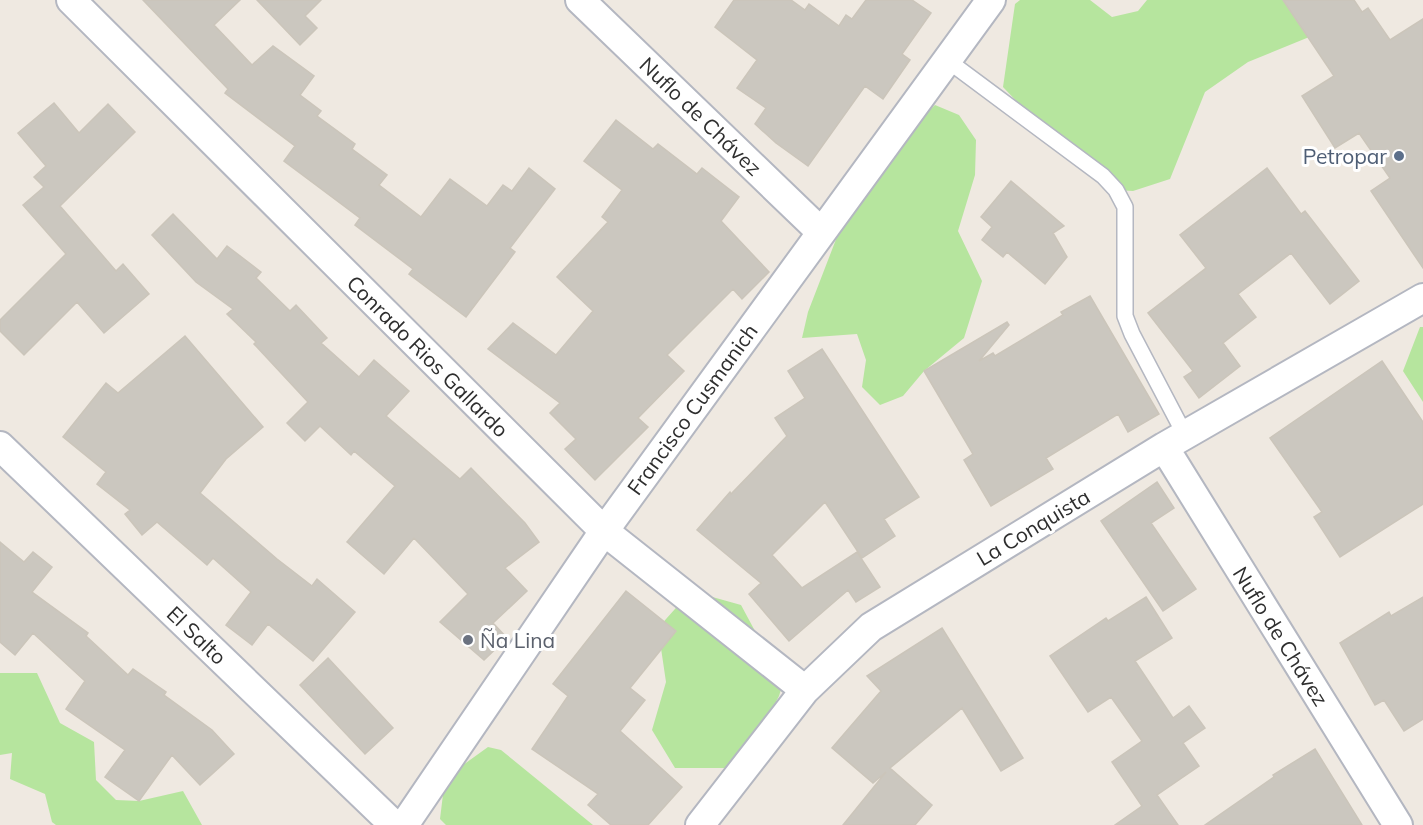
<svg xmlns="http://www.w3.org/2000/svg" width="1423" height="825" font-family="Mulish,sans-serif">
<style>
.green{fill:#b6e59e}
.building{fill:#cbc7bf;stroke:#cbc5ba;stroke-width:1.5}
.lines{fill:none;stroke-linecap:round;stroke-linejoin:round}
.service-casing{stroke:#b4b7c1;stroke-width:18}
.minor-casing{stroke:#b4b7c1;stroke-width:32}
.service{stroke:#fff;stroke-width:15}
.minor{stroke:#fff;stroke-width:28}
.service-dot{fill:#5c6f8a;stroke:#fff;stroke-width:2}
.worship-dot{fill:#6b7280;stroke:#fff;stroke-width:2}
.labels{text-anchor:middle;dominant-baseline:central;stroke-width:6;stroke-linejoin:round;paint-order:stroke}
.street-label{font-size:21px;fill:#2e2e2e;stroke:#fff}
.service-label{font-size:21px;fill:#4e5e75;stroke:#fff;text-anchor:end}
.worship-label{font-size:21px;fill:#5b616d;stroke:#fff;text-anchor:start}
</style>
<rect width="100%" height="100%" fill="#efe9e1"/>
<path class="green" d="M 1020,0 L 1090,0 L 1112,17 L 1138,11 L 1147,0 L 1304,0 L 1319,33 L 1248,62 L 1205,92 L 1170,179 L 1133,191 L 1116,190 L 1102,176 L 1079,167 L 1003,87 L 1015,4 Z
M 935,105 L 959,115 L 976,140 L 975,175 L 958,231 L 982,281 L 964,338 L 924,371 L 903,396 L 880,405 L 862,387 L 866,360 L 857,334 L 802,338 L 808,312 L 862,172 Z
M 1420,327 L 1423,327 L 1423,402 L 1403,371 Z
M 691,591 L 741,605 L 783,683 L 779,696 L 742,768 L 675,768 L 652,730 L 666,682 L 658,628 Z
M 0,673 L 37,673 L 60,723 L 94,742 L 96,780 L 116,800 L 139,801 L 183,791 L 202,825 L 56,825 L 52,822 L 45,794 L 10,779 L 12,753 L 0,755 Z
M 488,747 L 501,750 L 593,825 L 446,825 L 440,819 L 445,778 Z"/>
<path class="building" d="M 143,0 L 240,0 L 214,25 L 252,65 L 273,46 L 314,76 L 300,95 L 321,111 L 317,116 L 355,144 L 352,149 L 387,175 L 379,185 L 421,217 L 450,179 L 487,206 L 503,185 L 512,191 L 529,168 L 555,189 L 510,248 L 515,252 L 466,317 L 409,274 L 413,269 L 355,225 L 360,218 L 284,161 L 295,146 L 225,93 L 228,89 Z
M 257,0 L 321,0 L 305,16 L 317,28 L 300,45 Z
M 734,0 L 791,0 L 805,10 L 809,4 L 839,26 L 846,15 L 852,19 L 866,0 L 912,0 L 931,13 L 902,54 L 910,60 L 883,99 L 865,86 L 808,166 L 776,143 L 755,124 L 766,108 L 737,88 L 757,60 L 715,27 Z
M 1283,0 L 1354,0 L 1362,12 L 1368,8 L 1390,40 L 1423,19 L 1423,268 L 1371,191 L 1390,178 L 1359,133 L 1335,148 L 1302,96 L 1334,76 Z
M 54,103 L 79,133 L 108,104 L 135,132 L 60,206 L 116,271 L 123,264 L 149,294 L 104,333 L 77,302 L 24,355 L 0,331 L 0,320 L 66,254 L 23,205 L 44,187 L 34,177 L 46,166 L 18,133 Z
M 616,120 L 653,149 L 658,144 L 697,174 L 702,168 L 739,197 L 721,221 L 769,272 L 742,299 L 733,289 L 667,355 L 684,371 L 638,418 L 648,427 L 595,480 L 565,449 L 576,439 L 550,413 L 560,403 L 488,349 L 513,323 L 556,355 L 593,311 L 557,277 L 608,222 L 602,217 L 622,190 L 584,161 Z
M 1267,168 L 1301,214 L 1305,211 L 1359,281 L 1330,304 L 1291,253 L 1238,294 L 1256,317 L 1223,343 L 1240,366 L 1199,398 L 1184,377 L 1193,371 L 1148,313 L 1206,268 L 1180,235 Z
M 1011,181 L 1064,226 L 1053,233 L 1067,257 L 1045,284 L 1007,252 L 1003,257 L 982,240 L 992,227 L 981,217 Z
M 173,214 L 217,259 L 227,246 L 261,272 L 256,278 L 290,311 L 296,305 L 327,338 L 321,343 L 359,377 L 374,360 L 409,391 L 386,416 L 460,479 L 471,468 L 525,523 L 539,542 L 505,568 L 527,591 L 493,623 L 507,638 L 484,660 L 440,622 L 468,594 L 414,538 L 384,574 L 347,542 L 395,486 L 354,451 L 351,455 L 320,426 L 305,441 L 287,423 L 308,402 L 254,344 L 256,342 L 227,314 L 233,309 L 196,282 L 152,235 Z
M 1090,296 L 1159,414 L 1128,432 L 1118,414 L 1046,458 L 1053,469 L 991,506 L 964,460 L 973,454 L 924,371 L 1007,322 L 1009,325 L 979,361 L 993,353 L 995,356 L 1063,315 L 1061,312 Z
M 185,336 L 263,427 L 226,459 L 200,493 L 277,559 L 312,586 L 317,579 L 355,612 L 313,661 L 268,624 L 252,645 L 226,625 L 251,592 L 213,558 L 207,565 L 157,522 L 142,535 L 125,514 L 130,510 L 97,484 L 106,472 L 63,437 L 106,383 L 118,393 Z
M 822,349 L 919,497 L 884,519 L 895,536 L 862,558 L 825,502 L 772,555 L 802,588 L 857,552 L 880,587 L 856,602 L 848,590 L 789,641 L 749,594 L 761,583 L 697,530 L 730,492 L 731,494 L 787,436 L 775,418 L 805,398 L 788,371 Z
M 1382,361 L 1423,422 L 1423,504 L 1340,557 L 1314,517 L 1322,512 L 1270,438 Z
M 1157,482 L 1174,508 L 1151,523 L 1196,589 L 1163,611 L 1101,521 Z
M 0,542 L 24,562 L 33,552 L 52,567 L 32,592 L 88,633 L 86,636 L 128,675 L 133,669 L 166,692 L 164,695 L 212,730 L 234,754 L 200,785 L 172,755 L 139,801 L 105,777 L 125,750 L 66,709 L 85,681 L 33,633 L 15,655 L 0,642 Z
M 626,591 L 676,631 L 630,688 L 645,700 L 620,731 L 682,787 L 648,825 L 611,825 L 588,805 L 598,794 L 532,749 L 568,696 L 553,684 Z
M 1146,597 L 1172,638 L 1135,661 L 1173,718 L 1189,706 L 1205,728 L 1183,743 L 1199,766 L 1157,795 L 1178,825 L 1115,825 L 1142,806 L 1112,762 L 1142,741 L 1111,697 L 1088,712 L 1050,656 L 1106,618 L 1108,621 Z
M 1423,597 L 1423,719 L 1404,731 L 1384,700 L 1375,705 L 1340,643 L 1389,612 L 1391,616 Z
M 942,628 L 1023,758 L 1001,771 L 962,708 L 890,768 L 932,805 L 915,825 L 843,825 L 886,772 L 873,783 L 832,748 L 881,691 L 867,676 Z
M 328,658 L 393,728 L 365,754 L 300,685 Z
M 1315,749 L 1362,825 L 1205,825 L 1274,777 L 1273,775 Z"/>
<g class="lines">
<defs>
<path id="service" d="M 947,60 L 1103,176 L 1116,190 L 1125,207 L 1125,316 L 1132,334 L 1185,435"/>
<path id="minor" d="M 71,0 L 604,531 L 805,690
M 580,0 L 821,232
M 0,446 L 394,825
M 1164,447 L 1398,825
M 404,825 L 604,531 L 991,0
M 700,825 L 805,690 L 871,627 L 1164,447 L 1423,298"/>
</defs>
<use href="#service" class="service-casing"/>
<use href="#minor" class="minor-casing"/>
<use href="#service" class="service"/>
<use href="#minor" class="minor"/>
</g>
<circle class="service-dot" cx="1399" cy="156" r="6"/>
<circle class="worship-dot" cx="468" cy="640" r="6"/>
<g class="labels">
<g class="street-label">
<text transform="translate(701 116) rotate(44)">Nuflo de Chávez</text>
<text transform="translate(428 356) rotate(45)">Conrado Rios Gallardo</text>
<text transform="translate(692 409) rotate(-54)">Francisco Cusmanich</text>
<text transform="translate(1033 527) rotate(-31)">La Conquista</text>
<text transform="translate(197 635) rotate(44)">El Salto</text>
<text transform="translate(1281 636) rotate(58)">Nuflo de Chávez</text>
</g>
<g class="service-label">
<text x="1387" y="156">Petropar</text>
</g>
<g class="worship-label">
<text x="480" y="640">Ña Lina</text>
</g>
</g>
</svg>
